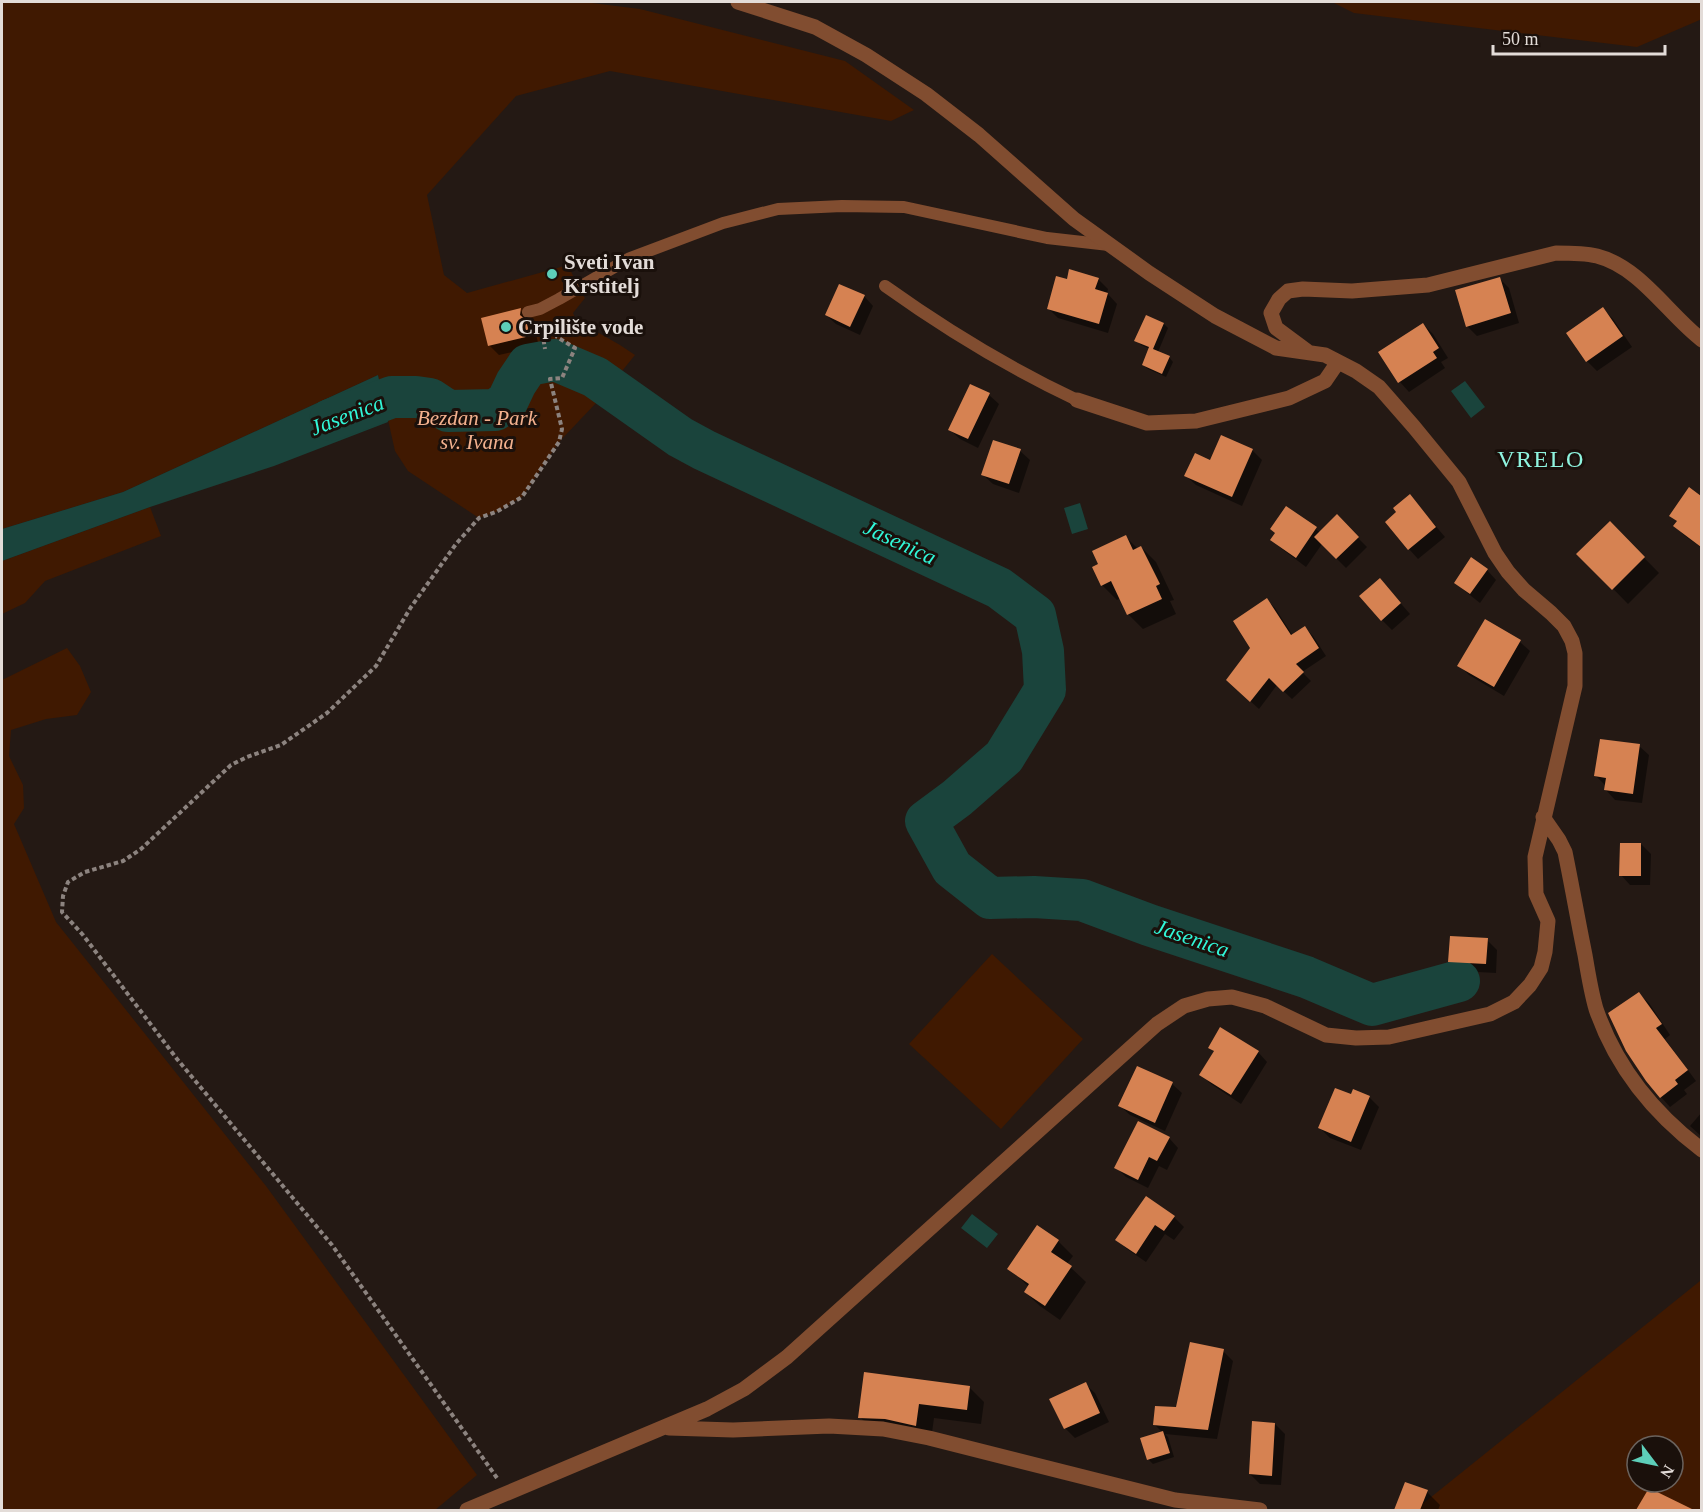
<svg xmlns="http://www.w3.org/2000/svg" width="1703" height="1512" font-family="'Times New Roman',serif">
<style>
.green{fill:#401901;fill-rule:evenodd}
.water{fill:#1a443c}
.shadow{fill:#0007}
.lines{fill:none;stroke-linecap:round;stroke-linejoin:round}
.river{stroke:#1a443c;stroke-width:42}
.building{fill:#d68252}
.path{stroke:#8c837f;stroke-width:4;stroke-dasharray:4.5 3;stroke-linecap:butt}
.service{stroke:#814d30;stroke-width:12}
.minor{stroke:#814d30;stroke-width:15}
.poi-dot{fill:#5dceb9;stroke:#1a100b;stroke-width:2}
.labels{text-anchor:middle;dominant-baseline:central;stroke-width:6;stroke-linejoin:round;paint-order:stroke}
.poi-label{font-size:21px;font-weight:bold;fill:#e3dcd8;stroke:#1a100b;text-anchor:start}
.park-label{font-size:21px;font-style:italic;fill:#f3b18e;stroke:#1a100b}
.water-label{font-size:22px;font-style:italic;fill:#31f6d8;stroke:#1a100b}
.quarter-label{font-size:24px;letter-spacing:1.5px;fill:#8ff4df;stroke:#1a100b}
</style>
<rect width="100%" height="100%" fill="#241914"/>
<path class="green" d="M 2,2 L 584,2 L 640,9 L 845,61 L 914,110 L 891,121 L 610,71 L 516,96 L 427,195 L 444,275 L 467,293 L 568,265 L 581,293 L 585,298 L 573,313 L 576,320 L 620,345 L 635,355 L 597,402 L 559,442 L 522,497 L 496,512 L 479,518 L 408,471 L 395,451 L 378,375 L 123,492 L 2,529 Z
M 1332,2 L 1701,2 L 1702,19 L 1637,47 L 1354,13 Z
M 150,507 L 161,536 L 45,581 L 25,603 L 2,614 L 2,561 Z
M 67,648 L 80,666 L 91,692 L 77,715 L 46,719 L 11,730 L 9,756 L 23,785 L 24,808 L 14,824 L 56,922 L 266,1186 L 477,1475 L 435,1510 L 2,1510 L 2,680 Z
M 992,954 L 1083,1039 L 1001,1129 L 909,1044 Z
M 1700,1281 L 1701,1281 L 1701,1510 L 1415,1510 ZM 1637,1446 L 1673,1446 L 1673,1482 L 1637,1482 Z"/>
<path class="water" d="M 378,375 L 388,422 L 274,466 L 150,507 L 2,561 L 2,529 L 123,492 Z
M 1465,381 L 1485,407 L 1471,418 L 1451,391 Z
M 1080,503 L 1088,529 L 1072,534 L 1064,508 Z
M 972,1214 L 998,1234 L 987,1248 L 961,1228 Z"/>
<path class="shadow" d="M 1098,279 L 1108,289 L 1107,293 L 1117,304 L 1108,333 L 1058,318 L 1048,308 L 1068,280 Z
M 1500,279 L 1509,288 L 1519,323 L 1477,336 L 1467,326 Z
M 864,296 L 873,306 L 860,335 L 836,324 L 826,315 Z
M 1603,309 L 1613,319 L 1632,347 L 1597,371 L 1587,361 Z
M 520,310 L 530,320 L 529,325 L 535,331 L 539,346 L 499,355 L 489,345 Z
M 1146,317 L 1164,324 L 1168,328 L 1158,352 L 1169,357 L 1173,362 L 1166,377 L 1148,369 L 1143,365 L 1150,349 L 1141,345 L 1136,340 Z
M 1423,324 L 1433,334 L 1448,358 L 1441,362 L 1445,368 L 1409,392 L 1400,382 L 1380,352 Z
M 971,386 L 989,395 L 999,404 L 978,448 L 960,439 L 950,430 Z
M 1252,450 L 1262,460 L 1242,506 L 1196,485 L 1186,476 L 1210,462 Z
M 1020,451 L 1030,460 L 1019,493 L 993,484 L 983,475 Z
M 1690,490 L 1702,498 L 1702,548 L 1685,536 L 1675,526 L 1678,522 L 1671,515 Z
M 1410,496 L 1445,537 L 1418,559 L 1409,549 L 1399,513 Z
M 1286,508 L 1321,533 L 1337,517 L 1367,547 L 1346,568 L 1322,544 L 1306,567 L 1282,549 L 1272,540 L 1277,533 Z
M 1610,523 L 1659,573 L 1628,604 L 1579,554 Z
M 1126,537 L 1138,549 L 1141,547 L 1156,562 L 1174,600 L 1170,601 L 1176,614 L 1143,629 L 1128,614 L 1121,598 L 1117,600 L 1102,585 L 1100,564 Z
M 1487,570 L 1496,580 L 1480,603 L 1466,592 L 1456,583 Z
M 1389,590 L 1410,614 L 1392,630 L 1382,620 Z
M 1267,600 L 1275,608 L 1293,636 L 1305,628 L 1313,636 L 1326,656 L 1302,672 L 1311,681 L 1292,699 L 1277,685 L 1259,709 L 1236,688 L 1252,648 Z
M 1485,621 L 1520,642 L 1530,651 L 1504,696 L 1469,675 L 1459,665 Z
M 1639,746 L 1649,755 L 1642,803 L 1615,800 L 1606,790 L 1606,786 L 1596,776 Z
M 1641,844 L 1651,854 L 1650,885 L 1630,885 L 1621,875 Z
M 1487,940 L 1497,950 L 1496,973 L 1460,971 L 1450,961 Z
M 1639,994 L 1649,1003 L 1670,1035 L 1665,1039 L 1696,1081 L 1684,1090 L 1687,1094 L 1670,1107 L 1661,1097 Z
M 1210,1047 L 1258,1052 L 1267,1062 L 1241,1104 L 1211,1084 L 1201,1075 L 1215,1053 Z
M 1172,1084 L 1182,1093 L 1165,1131 L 1130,1115 L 1120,1106 Z
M 1351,1096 L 1369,1097 L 1379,1107 L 1361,1150 L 1330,1138 L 1320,1128 Z
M 1702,1112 L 1702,1137 L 1690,1126 Z
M 1169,1138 L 1178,1148 L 1167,1170 L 1159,1166 L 1148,1188 L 1126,1177 L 1116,1167 Z
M 1174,1217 L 1184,1227 L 1174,1240 L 1165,1234 L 1146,1262 L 1127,1249 L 1117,1240 Z
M 1058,1241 L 1073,1256 L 1067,1264 L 1086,1282 L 1060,1320 L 1040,1306 L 1025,1292 L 1029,1287 L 1009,1268 Z
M 1223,1351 L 1233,1361 L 1217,1439 L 1165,1434 L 1168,1437 L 1174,1457 L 1153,1464 L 1148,1459 L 1163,1433 L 1155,1425 L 1177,1408 Z
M 1085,1384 L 1095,1393 L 1109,1422 L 1075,1438 L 1065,1428 Z
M 969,1387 L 984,1402 L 981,1424 L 934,1418 L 931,1440 L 875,1432 L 860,1417 Z
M 1275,1424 L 1285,1434 L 1281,1485 L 1260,1484 L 1250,1474 Z
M 1406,1484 L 1427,1492 L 1440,1505 L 1438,1510 L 1396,1510 Z
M 1649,1490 L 1682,1506 L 1686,1510 L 1639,1510 Z"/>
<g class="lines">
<path class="river" d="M 330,420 L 392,397 L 416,397 L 430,399 L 448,411 L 495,410 L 507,402 L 516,383 L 528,365 L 555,360 L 595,377 L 680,437 L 704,450 L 999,588 L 1035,615 L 1043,651 L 1045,690 L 1004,757 L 957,798 L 926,821 L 952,868 L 990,898 L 1034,897 L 1082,900 L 1149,925 L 1306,977 L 1372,1005 L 1459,981"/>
</g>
<path class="building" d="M 1069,269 L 1099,278 L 1095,289 L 1108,293 L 1099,324 L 1047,309 L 1056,276 L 1067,279 Z
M 1500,277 L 1511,313 L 1466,327 L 1455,290 Z
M 839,284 L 865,295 L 850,327 L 825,315 Z
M 1603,307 L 1623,336 L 1586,362 L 1566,333 Z
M 521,308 L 520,315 L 526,320 L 530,336 L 488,346 L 481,318 Z
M 1146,315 L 1164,323 L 1153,349 L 1170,356 L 1162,374 L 1142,365 L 1149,347 L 1134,341 Z
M 1423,323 L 1439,348 L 1433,352 L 1437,358 L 1398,383 L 1378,352 Z
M 970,384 L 990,393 L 968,439 L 948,430 Z
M 1221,435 L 1253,449 L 1232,497 L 1184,476 L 1195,453 L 1210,460 Z
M 993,440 L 1021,449 L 1009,484 L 981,475 Z
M 1689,487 L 1701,496 L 1701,547 L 1673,526 L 1677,521 L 1669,516 Z
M 1410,494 L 1436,527 L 1408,550 L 1385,522 L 1396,512 L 1393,508 Z
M 1286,506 L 1317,527 L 1296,558 L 1270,540 L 1275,533 L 1270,529 Z
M 1337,514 L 1359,537 L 1336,559 L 1314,537 Z
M 1610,521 L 1645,557 L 1612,590 L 1576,554 Z
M 1126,535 L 1133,550 L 1141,546 L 1160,584 L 1156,586 L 1162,599 L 1127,615 L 1111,581 L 1101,586 L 1092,567 L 1098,564 L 1092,551 Z
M 1471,557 L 1488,569 L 1470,594 L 1454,583 Z
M 1380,578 L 1401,603 L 1381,621 L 1359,596 Z
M 1267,598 L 1291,635 L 1305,626 L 1319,648 L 1296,664 L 1304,672 L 1283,692 L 1269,678 L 1250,702 L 1226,680 L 1250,648 L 1233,621 Z
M 1485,619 L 1521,640 L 1494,687 L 1457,666 Z
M 1600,739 L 1640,744 L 1633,794 L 1604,790 L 1606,778 L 1594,776 Z
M 1620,843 L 1641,843 L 1641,876 L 1619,876 Z
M 1450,936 L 1488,938 L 1486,964 L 1448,962 Z
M 1639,992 L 1662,1024 L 1656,1028 L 1688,1070 L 1675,1080 L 1678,1084 L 1660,1098 L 1646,1081 L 1626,1051 L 1608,1013 Z
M 1220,1027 L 1259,1051 L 1231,1095 L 1199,1075 L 1214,1051 L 1208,1048 Z
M 1137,1066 L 1173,1082 L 1155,1123 L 1118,1106 Z
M 1335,1088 L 1351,1094 L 1353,1089 L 1370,1096 L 1351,1142 L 1318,1128 Z
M 1138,1121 L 1170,1137 L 1157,1161 L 1149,1157 L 1138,1180 L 1114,1168 Z
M 1146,1196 L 1175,1216 L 1164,1231 L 1155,1225 L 1136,1254 L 1115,1240 Z
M 1037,1225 L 1059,1240 L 1051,1252 L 1072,1266 L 1045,1306 L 1024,1292 L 1029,1284 L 1007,1269 Z
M 1190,1342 L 1224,1349 L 1208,1430 L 1153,1425 L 1155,1406 L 1176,1407 Z
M 864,1372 L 970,1386 L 967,1410 L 919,1404 L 916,1426 L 885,1419 L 858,1418 Z
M 1086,1382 L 1100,1413 L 1064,1429 L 1049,1399 Z
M 1252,1421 L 1275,1423 L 1272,1476 L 1249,1474 Z
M 1163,1431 L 1170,1453 L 1147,1460 L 1140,1438 Z
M 1405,1482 L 1428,1490 L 1420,1510 L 1394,1510 Z
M 1649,1488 L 1694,1510 L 1636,1510 Z"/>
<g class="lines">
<path class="path" d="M 541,325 L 545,349
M 497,1478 L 332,1245 L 177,1059 L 83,935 L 62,912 L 63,896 L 68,882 L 85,872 L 123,861 L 141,849 L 231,765 L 247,757 L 281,745 L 327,713 L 376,666 L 411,607 L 456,544 L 479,518 L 496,512 L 522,497 L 559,442 L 562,429 L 550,379 L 562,378 L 575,348 L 557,337 L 558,319"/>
<path class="service" d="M 885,286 C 948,331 1007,367 1077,400
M 528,312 L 540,309 L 559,299 L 630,258 L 723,223 L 778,209 L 842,206 L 904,207 L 1047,238 L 1109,245"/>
<path class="minor" d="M 1307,351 L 1276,328 L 1271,313 L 1279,299 L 1288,291 L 1303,289 L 1352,291 L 1428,285 L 1556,253 C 1569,253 1584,253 1597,256 C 1640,267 1668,314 1702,340
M 1077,400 L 1147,423 L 1196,421 L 1289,398 L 1325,381 L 1338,362
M 1543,817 L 1559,840 L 1565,852 C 1572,886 1578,921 1585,955 C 1588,973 1591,992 1596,1009 C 1616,1067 1653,1113 1702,1150
M 669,1428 L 733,1430 L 829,1426 L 883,1429 L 929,1438 L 1175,1500 L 1260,1510
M 467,1510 L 707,1409 L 744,1389 L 787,1357 L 1157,1024 L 1184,1006 L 1208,999 L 1232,997 L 1265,1006 L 1326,1035 L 1356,1038 L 1389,1037 L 1490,1014 L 1514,1002 L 1530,985 L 1541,968 L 1545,952 L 1548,921 L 1536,894 L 1535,857 L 1575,686 L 1575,653 L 1572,641 L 1564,626 L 1551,613 L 1524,590 L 1508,572 L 1495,553 L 1459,482 L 1414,427 L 1379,387 L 1356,371 L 1325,355 L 1276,348 L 1215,316 L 1149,273 L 1074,219 L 979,135 L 926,94 L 866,55 L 815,27 L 738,2"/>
</g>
<g class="poi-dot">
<circle cx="552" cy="274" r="6"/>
<circle cx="506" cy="327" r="6"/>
</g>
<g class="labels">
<g class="poi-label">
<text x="564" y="262">Sveti Ivan<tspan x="564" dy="24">Krstitelj</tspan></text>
<text x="518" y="327">Crpilište vode</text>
</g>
<g class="park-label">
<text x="477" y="418">Bezdan - Park<tspan x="477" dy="24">sv. Ivana</tspan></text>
</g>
<g class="water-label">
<text transform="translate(347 415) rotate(-21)">Jasenica</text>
<text transform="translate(900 542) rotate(25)">Jasenica</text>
<text transform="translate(1192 938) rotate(19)">Jasenica</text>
</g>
<g class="quarter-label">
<text x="1541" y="459">VRELO</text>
</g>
</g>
<rect width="1703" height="1512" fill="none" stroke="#e3dcd8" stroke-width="6"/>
<g transform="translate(1655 1464) rotate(122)"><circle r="28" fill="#1a100b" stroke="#6a625d" stroke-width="1.5"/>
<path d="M0-4.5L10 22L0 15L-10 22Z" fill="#5dceb9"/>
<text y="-9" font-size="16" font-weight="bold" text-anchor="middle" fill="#e3dcd8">N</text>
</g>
<path d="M1493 45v9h172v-9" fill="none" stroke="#e3dcd8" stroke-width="3"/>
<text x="1502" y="45" font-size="18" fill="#e3dcd8" stroke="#1a100b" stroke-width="4.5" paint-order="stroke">50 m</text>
</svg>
